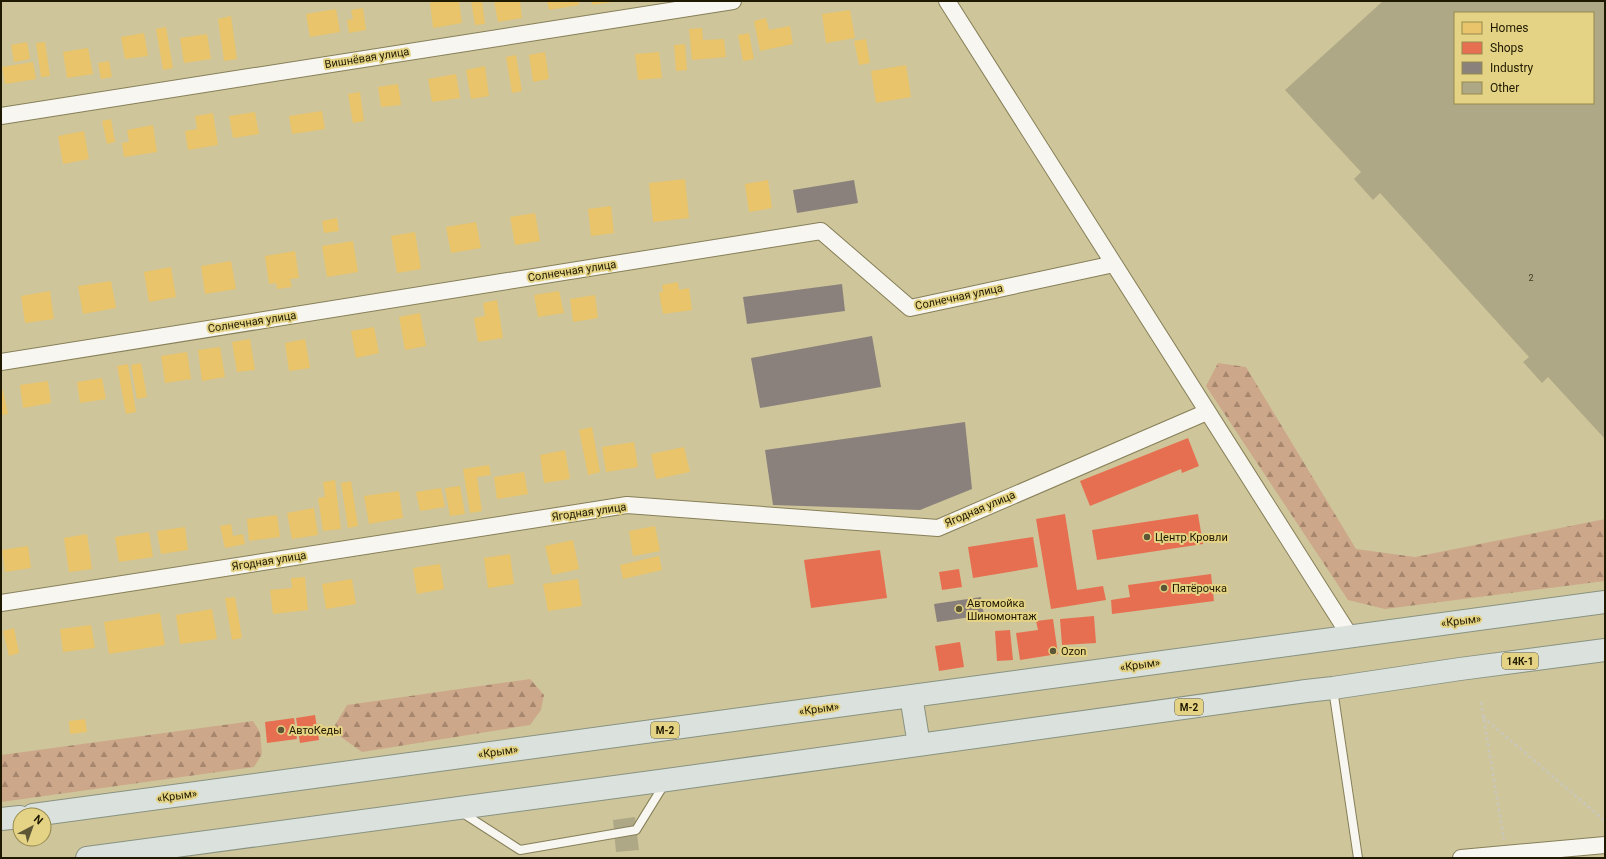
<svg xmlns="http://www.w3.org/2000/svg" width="1606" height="859" font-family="Roboto,sans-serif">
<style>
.forest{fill:url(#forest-firs)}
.homes{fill:#e9c46a}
.shops{fill:#e76f51}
.industry{fill:#8a817c}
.building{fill:#afa886;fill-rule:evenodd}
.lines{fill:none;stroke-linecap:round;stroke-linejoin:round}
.service-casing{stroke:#867f59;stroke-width:10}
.minor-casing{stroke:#867f59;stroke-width:18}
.primary-casing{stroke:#899281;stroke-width:24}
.path{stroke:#cac7ba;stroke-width:2.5;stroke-dasharray:3 3;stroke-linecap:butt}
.service{stroke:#f8f6f0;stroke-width:8}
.minor{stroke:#f8f6f0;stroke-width:16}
.primary{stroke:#dbe1dc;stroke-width:22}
.poi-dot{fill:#5c5536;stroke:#e4d384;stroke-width:1.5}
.labels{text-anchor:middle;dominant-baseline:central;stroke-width:4;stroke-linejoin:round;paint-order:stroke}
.number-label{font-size:9px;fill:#433d22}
.shield{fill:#e4d384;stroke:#5a5128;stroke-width:1}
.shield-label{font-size:10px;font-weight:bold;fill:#1f1900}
.street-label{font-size:11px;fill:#1f1900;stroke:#e4d384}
.poi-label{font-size:11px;fill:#1f1900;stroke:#e4d384;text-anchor:start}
</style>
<defs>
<pattern id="forest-firs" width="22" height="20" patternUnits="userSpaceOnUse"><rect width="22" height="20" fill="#cda78a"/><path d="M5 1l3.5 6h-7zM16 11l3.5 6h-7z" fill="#a6876e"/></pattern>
</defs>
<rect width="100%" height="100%" fill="#cec59a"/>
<path class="forest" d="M 1218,363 L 1246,367 L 1356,549 L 1415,557 L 1605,519 L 1605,581 L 1385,609 L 1348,600 L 1206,386 Z
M 530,679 L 544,695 L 541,710 L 530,725 L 362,752 L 341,737 L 335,725 L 347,705 Z
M 253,721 L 260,732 L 262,754 L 254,767 L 1,802 L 1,755 Z"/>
<path class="homes" d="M 439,1 L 459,1 L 462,23 L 433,28 L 430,2 Z
M 471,1 L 482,1 L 485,24 L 475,25 Z
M 494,1 L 520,1 L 522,18 L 498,22 Z
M 547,1 L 579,1 L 579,5 L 549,10 Z
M 592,1 L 613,1 L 613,2 L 592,5 Z
M 363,8 L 366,30 L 349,33 L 347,20 L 353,19 L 351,10 Z
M 336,9 L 340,32 L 310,37 L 306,14 Z
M 850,10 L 855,38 L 826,43 L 822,14 Z
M 231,16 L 237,59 L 224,61 L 218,19 Z
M 766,18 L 769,30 L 790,26 L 793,44 L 760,51 L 754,21 Z
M 166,27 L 173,68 L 163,70 L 156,29 Z
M 702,28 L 703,40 L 724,39 L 726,57 L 692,60 L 689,29 Z
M 144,33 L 148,56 L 125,59 L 121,37 Z
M 749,33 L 754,59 L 743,61 L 738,35 Z
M 207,34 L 211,59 L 184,63 L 180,38 Z
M 866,39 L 870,63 L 859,65 L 854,41 Z
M 27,42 L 30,59 L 14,62 L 11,45 Z
M 45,42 L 50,76 L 41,77 L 36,43 Z
M 685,44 L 687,70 L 676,71 L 674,45 Z
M 88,48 L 93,74 L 67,78 L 63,52 Z
M 545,52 L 549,79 L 533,82 L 529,55 Z
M 659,52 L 662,78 L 638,80 L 635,54 Z
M 516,55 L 522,91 L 512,93 L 506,57 Z
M 109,61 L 112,77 L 101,79 L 98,63 Z
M 33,62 L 36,79 L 5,84 L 2,67 Z
M 906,65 L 911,97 L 876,103 L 871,71 Z
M 485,66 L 489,96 L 471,99 L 466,70 Z
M 456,74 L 460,98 L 432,102 L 428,79 Z
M 398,84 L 401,105 L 381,107 L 378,87 Z
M 360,92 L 364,121 L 353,123 L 348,94 Z
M 322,111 L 325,129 L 292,134 L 289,116 Z
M 255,112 L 259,134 L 233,138 L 229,116 Z
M 213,113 L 218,145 L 188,150 L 185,131 L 197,129 L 195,116 Z
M 111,119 L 115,142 L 107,144 L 102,121 Z
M 153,125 L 157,152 L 124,157 L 122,143 L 129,142 L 127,130 Z
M 84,131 L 89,159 L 63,164 L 58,136 Z
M 685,179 L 689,218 L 653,222 L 649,183 Z
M 768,180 L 772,208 L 749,212 L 745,184 Z
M 611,206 L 614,233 L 591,236 L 588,209 Z
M 535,213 L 540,241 L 515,245 L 510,217 Z
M 337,218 L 339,231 L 324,233 L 322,221 Z
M 476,222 L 481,248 L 451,253 L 446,227 Z
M 415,232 L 421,269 L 397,273 L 391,236 Z
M 353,241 L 358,272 L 327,277 L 322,246 Z
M 295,251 L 299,278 L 290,279 L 292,287 L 277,289 L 276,283 L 269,284 L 265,256 Z
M 231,261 L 236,289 L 205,294 L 201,266 Z
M 171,267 L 176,297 L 149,302 L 144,272 Z
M 111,281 L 116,308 L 83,314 L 78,286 Z
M 678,282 L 679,290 L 689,288 L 692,310 L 663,314 L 659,292 L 663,292 L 662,285 Z
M 50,291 L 54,319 L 25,323 L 21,296 Z
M 559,291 L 564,313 L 538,317 L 534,295 Z
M 595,295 L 598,318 L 573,322 L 570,299 Z
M 497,300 L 503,338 L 478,342 L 474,318 L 485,316 L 483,303 Z
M 420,313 L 426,346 L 405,350 L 399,317 Z
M 374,327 L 379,353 L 356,358 L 351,331 Z
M 250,339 L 255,370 L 237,372 L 232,342 Z
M 305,339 L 310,368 L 289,371 L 285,343 Z
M 220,347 L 225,377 L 202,381 L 198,350 Z
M 187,352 L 191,379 L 165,383 L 161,356 Z
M 141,363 L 147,397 L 137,399 L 131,365 Z
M 128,364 L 136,412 L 126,414 L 117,366 Z
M 102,378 L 106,399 L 80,403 L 77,382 Z
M 48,381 L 51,403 L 23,408 L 20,385 Z
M 1,390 L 3,390 L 8,414 L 1,415 Z
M 592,427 L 600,472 L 588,475 L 579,430 Z
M 634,442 L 638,467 L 606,472 L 602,447 Z
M 684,447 L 690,472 L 656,479 L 651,454 Z
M 565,450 L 570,479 L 544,483 L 540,455 Z
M 489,465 L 491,475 L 477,477 L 482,511 L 470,513 L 463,469 Z
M 524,472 L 528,494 L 497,499 L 494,477 Z
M 335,480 L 341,529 L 323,531 L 318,498 L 325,497 L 323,482 Z
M 351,481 L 358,526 L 348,528 L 341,483 Z
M 460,486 L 465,514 L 450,516 L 445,488 Z
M 441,488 L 445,507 L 420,511 L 416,492 Z
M 399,491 L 403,518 L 369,524 L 364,496 Z
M 314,508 L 318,535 L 292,539 L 287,513 Z
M 277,515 L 280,537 L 249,541 L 247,519 Z
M 231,524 L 233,536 L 243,534 L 245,544 L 225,548 L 220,526 Z
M 655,526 L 660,551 L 633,556 L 629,531 Z
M 185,527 L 188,550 L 161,554 L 157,531 Z
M 149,532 L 153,557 L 119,562 L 115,537 Z
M 87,534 L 92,569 L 69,572 L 64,538 Z
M 573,540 L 579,569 L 552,575 L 545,546 Z
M 28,546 L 31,568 L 5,572 L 2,550 Z
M 510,554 L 514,584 L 488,588 L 484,558 Z
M 659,556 L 662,570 L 623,579 L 620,565 Z
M 440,564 L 444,589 L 417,594 L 413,568 Z
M 305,577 L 308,610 L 273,614 L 270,590 L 292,588 L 291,578 Z
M 352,579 L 356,604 L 326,609 L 322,584 Z
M 578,579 L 582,606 L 548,611 L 543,584 Z
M 235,597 L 242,638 L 232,640 L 225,598 Z
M 212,609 L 217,639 L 180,644 L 176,615 Z
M 160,613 L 165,645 L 109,654 L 104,622 Z
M 91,625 L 95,648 L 63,652 L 60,629 Z
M 14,628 L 19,653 L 9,656 L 3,631 Z
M 85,719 L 87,732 L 70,734 L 69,721 Z"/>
<path class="shops" d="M 1188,438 L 1199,466 L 1182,473 L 1181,469 L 1090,506 L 1080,481 Z
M 1065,514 L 1077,590 L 1103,586 L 1106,600 L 1051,609 L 1036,519 Z
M 1198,514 L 1203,544 L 1097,560 L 1092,530 Z
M 1033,537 L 1038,567 L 973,578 L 968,547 Z
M 880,550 L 887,598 L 811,608 L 804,560 Z
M 959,569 L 962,587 L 942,590 L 939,572 Z
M 1211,574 L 1214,601 L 1112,614 L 1111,600 L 1130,597 L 1128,585 Z
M 1094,616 L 1096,643 L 1062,645 L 1060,619 Z
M 1053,619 L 1058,654 L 1020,660 L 1016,633 L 1038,630 L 1036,621 Z
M 1010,630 L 1013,660 L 997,661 L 995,631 Z
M 960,642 L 964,667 L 939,671 L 935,646 Z
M 315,715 L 319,740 L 300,743 L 296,718 Z
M 294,718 L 297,739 L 267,743 L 265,722 Z"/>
<path class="industry" d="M 854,180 L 858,203 L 797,213 L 793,190 Z
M 842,284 L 845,311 L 747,324 L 743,297 Z
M 872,336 L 881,387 L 760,408 L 751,358 Z
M 965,422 L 972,489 L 920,510 L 773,505 L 765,450 Z
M 981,597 L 984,615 L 937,622 L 934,604 Z"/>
<path class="building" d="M 1383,1 L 1605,1 L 1605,439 L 1548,377 L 1542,383 L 1523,362 L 1529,357 L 1380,193 L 1373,200 L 1354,179 L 1361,172 L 1285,90 ZM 1455,13 L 1593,13 L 1593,103 L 1455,103 Z
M 635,817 L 639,850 L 616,852 L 613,820 Z"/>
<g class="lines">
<defs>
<path id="service" d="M 1333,689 L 1358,858
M 461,812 L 520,850 L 636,830 L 665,783"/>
<path id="minor" d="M 947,1 L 1350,636
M 1,116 L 733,1
M 1,362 L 821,231 L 910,308 L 1114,264
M 1,603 L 627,505 L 938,528 L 1207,412
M 1461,858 L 1605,845"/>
<path id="primary" d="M 911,696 L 919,745
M 33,815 L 1605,602
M 1,819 L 20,817
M 87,858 L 667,780 L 1306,691 L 1333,688 L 1460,669 L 1605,650"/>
</defs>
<use href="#service" class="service-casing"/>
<use href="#minor" class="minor-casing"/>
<use href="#primary" class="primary-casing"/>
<path class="path" d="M 1481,702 L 1504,840
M 1483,717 L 1605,821"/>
<use href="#service" class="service"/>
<use href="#minor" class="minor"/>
<use href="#primary" class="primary"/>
</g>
<g class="poi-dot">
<circle cx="1147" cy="537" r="4"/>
<circle cx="1164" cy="588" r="4"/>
<circle cx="959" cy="609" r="4"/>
<circle cx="1053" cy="651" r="4"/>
<circle cx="281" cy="730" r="4"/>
</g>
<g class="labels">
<g class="number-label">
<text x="1531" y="278">2</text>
</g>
<g class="shield">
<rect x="1502" y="653" width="36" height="16" rx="3"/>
<rect x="1175" y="699" width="28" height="16" rx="3"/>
<rect x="651" y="722" width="28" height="16" rx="3"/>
</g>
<g class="shield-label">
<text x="1520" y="661">14К-1</text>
<text x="1189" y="707">М-2</text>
<text x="665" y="730">М-2</text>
</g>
<g class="street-label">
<text transform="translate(367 58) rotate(-9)">Вишнёвая улица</text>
<text transform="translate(572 271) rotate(-9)">Солнечная улица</text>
<text transform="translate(959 297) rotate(-12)">Солнечная улица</text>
<text transform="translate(252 322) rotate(-9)">Солнечная улица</text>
<text transform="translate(980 509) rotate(-23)">Ягодная улица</text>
<text transform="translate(589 512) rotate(-8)">Ягодная улица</text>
<text transform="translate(269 561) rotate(-9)">Ягодная улица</text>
<text transform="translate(1461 621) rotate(-7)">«Крым»</text>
<text transform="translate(1140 665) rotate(-8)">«Крым»</text>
<text transform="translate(819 709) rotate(-8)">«Крым»</text>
<text transform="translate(498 752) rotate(-8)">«Крым»</text>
<text transform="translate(177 796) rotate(-8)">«Крым»</text>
</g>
<g class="poi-label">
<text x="1155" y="537">Центр Кровли</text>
<text x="1172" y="588">Пятёрочка</text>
<text x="967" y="603">Автомойка<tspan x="967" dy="13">Шиномонтаж</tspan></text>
<text x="1061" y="651">Ozon</text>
<text x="289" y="730">АвтоКеды</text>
</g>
</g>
<rect width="1606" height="859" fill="none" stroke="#1f1900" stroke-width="4"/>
<rect x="1454" y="12" width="140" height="92" fill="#e4d384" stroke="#95894f"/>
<rect x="1462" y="22" width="20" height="12" fill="#e9c46a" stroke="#95894f"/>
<text x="1490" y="32" font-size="12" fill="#1f1900">Homes</text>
<rect x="1462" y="42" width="20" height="12" fill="#e76f51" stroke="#95894f"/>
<text x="1490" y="52" font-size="12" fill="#1f1900">Shops</text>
<rect x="1462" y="62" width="20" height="12" fill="#8a817c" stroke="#95894f"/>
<text x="1490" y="72" font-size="12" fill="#1f1900">Industry</text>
<rect x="1462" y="82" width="20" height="12" fill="#afa886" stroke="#95894f"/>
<text x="1490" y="92" font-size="12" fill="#1f1900">Other</text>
<g transform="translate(32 827) rotate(41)"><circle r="19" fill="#e4d384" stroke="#95894f"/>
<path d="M0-3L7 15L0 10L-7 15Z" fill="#5c5536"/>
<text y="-6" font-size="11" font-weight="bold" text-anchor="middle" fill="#1f1900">N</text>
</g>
</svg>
